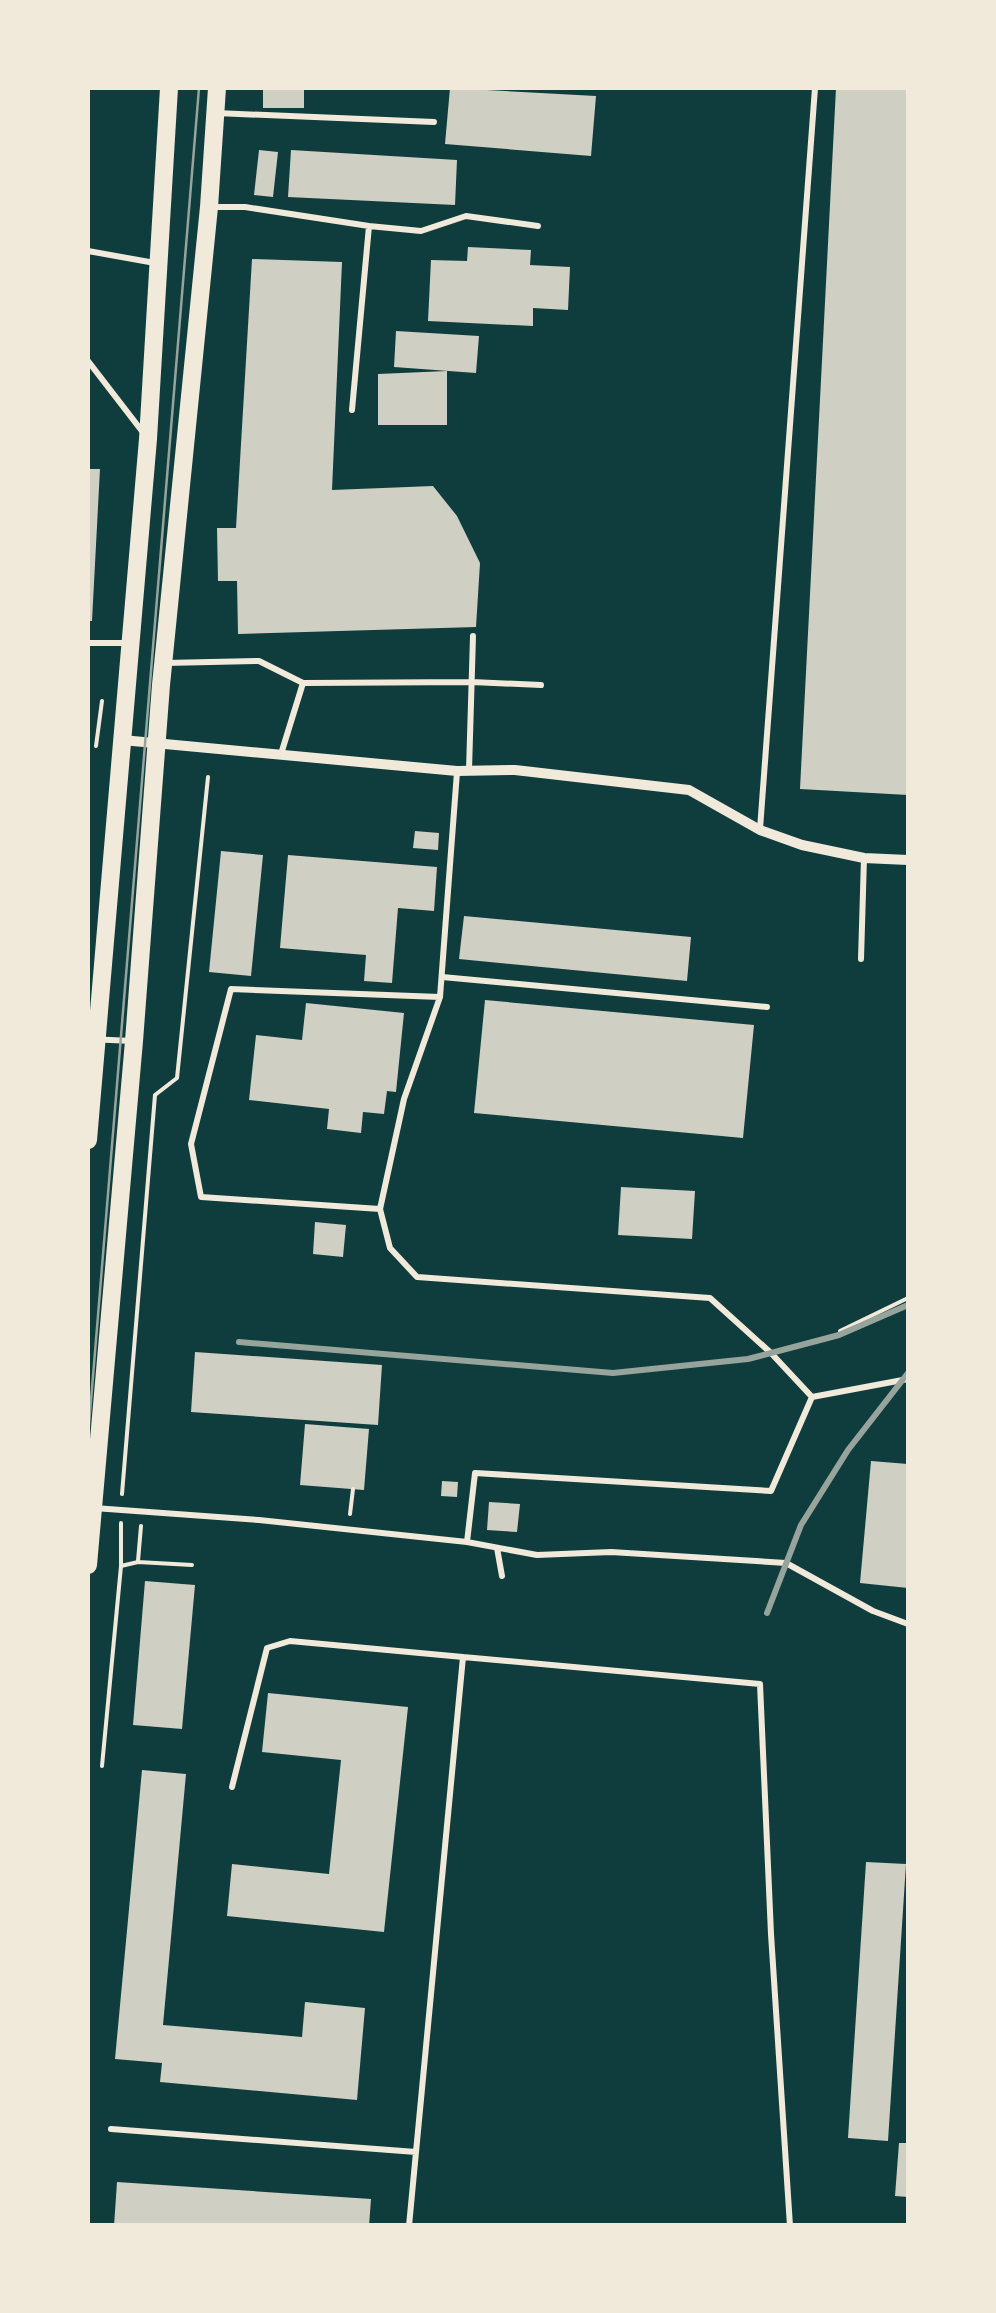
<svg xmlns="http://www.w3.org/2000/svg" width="996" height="2313" font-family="'Fira Sans Condensed',sans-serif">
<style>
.building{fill:#cfcfc3}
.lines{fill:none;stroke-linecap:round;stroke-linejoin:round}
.path{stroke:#f1e9da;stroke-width:4}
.service{stroke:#f1e9da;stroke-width:6}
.minor{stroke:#f1e9da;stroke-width:10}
.secondary{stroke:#f1e9da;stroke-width:18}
.tram{stroke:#97a49c;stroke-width:2.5}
.rail{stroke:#97a49c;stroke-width:6}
</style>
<rect width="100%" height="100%" fill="#0f3d3e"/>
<path class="building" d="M 263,88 L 304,88 L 304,108 L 263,108 Z
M 450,88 L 596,96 L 591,156 L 445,144 Z
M 836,88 L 908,88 L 908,795 L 800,789 Z
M 259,150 L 278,152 L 273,197 L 254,195 Z
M 291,150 L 457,160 L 455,205 L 288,197 Z
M 468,247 L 531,250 L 530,265 L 570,267 L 568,310 L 533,308 L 533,326 L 428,321 L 431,260 L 467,261 Z
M 252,259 L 342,262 L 332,490 L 433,486 L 457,516 L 480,563 L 476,627 L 238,634 L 237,581 L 218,581 L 217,528 L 236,528 Z
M 396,331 L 479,336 L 476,373 L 394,367 Z
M 447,371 L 447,425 L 378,425 L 378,374 Z
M 88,469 L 100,469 L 92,621 L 88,621 Z
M 415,831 L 439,833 L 438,850 L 413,848 Z
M 221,851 L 263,855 L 251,976 L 209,972 Z
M 288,855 L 437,867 L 434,911 L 398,908 L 392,983 L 364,981 L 366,955 L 280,948 Z
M 464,916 L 691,937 L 687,981 L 459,959 Z
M 485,1000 L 754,1025 L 743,1138 L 474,1113 Z
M 306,1003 L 404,1013 L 396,1092 L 387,1091 L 384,1114 L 363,1112 L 361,1133 L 327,1129 L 329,1109 L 249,1100 L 256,1035 L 302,1040 Z
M 621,1187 L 695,1191 L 692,1239 L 618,1235 Z
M 315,1222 L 346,1225 L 343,1257 L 313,1254 Z
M 195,1352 L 382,1365 L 378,1425 L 191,1412 Z
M 305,1424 L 369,1429 L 364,1490 L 300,1485 Z
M 871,1461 L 908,1464 L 908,1588 L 860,1583 Z
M 442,1481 L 458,1482 L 457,1497 L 441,1496 Z
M 489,1502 L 520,1504 L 517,1532 L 487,1530 Z
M 145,1581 L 195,1585 L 182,1729 L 133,1725 Z
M 268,1693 L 408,1707 L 384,1932 L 227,1916 L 232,1864 L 329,1874 L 341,1760 L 262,1752 Z
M 142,1770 L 186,1774 L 163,2025 L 302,2037 L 305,2002 L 365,2008 L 357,2100 L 160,2082 L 162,2063 L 115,2059 Z
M 866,1862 L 906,1864 L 888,2141 L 848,2138 Z
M 899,2143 L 908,2143 L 908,2197 L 895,2196 Z
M 117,2182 L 371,2199 L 369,2226 L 114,2226 Z"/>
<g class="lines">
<path class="path" d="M 96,746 L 102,701
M 840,1331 L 908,1298
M 122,1494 L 155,1095 L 177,1078 L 208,777
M 350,1514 L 353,1489
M 121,1523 L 121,1566
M 138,1561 L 141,1526
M 102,1766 L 121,1566 L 138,1562 L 192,1565"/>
<path class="service" d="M 216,113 L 434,122
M 209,207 L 245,207 L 369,226 L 421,231 L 466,216 L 538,226
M 88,251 L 155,263
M 88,361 L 145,435
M 352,410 L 369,226
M 88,643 L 128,643
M 165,663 L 259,661 L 303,683
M 281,754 L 303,683 L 472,682 L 541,685
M 469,770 L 473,636
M 457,772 L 440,997 L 231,989 L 191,1144 L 201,1197 L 380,1209 L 390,1248 L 417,1277 L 710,1298 L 771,1353 L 812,1397
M 760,829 L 815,88
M 861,959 L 864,858
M 442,977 L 767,1007
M 88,1039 L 133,1041
M 380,1209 L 404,1099 L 440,997
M 94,1508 L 259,1520 L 467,1542 L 475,1473 L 771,1491 L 812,1397 L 908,1379
M 467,1542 L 537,1555 L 611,1552 L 786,1563 L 873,1611 L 908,1624
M 497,1548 L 502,1576
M 232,1787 L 267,1648 L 290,1641 L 463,1657
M 111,2129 L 416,2152 L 409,2226
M 416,2152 L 463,1657 L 760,1684 L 771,1934 L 790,2226"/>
<path class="minor" d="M 122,740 L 457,771 L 515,770 L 689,790 L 760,830 L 802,845 L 864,858 L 908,860"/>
<path class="secondary" d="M 88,1140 L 148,439 L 169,88
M 88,1565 L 134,1041 L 161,685 L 209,207 L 217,88"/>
<path class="tram" d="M 88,1437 L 199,88"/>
<path class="rail" d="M 239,1342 L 613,1373 L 748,1359 L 839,1335 L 908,1305
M 767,1613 L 801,1525 L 848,1450 L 908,1373"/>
</g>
<rect width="996" height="2313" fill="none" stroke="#f1e9da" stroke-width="180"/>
</svg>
